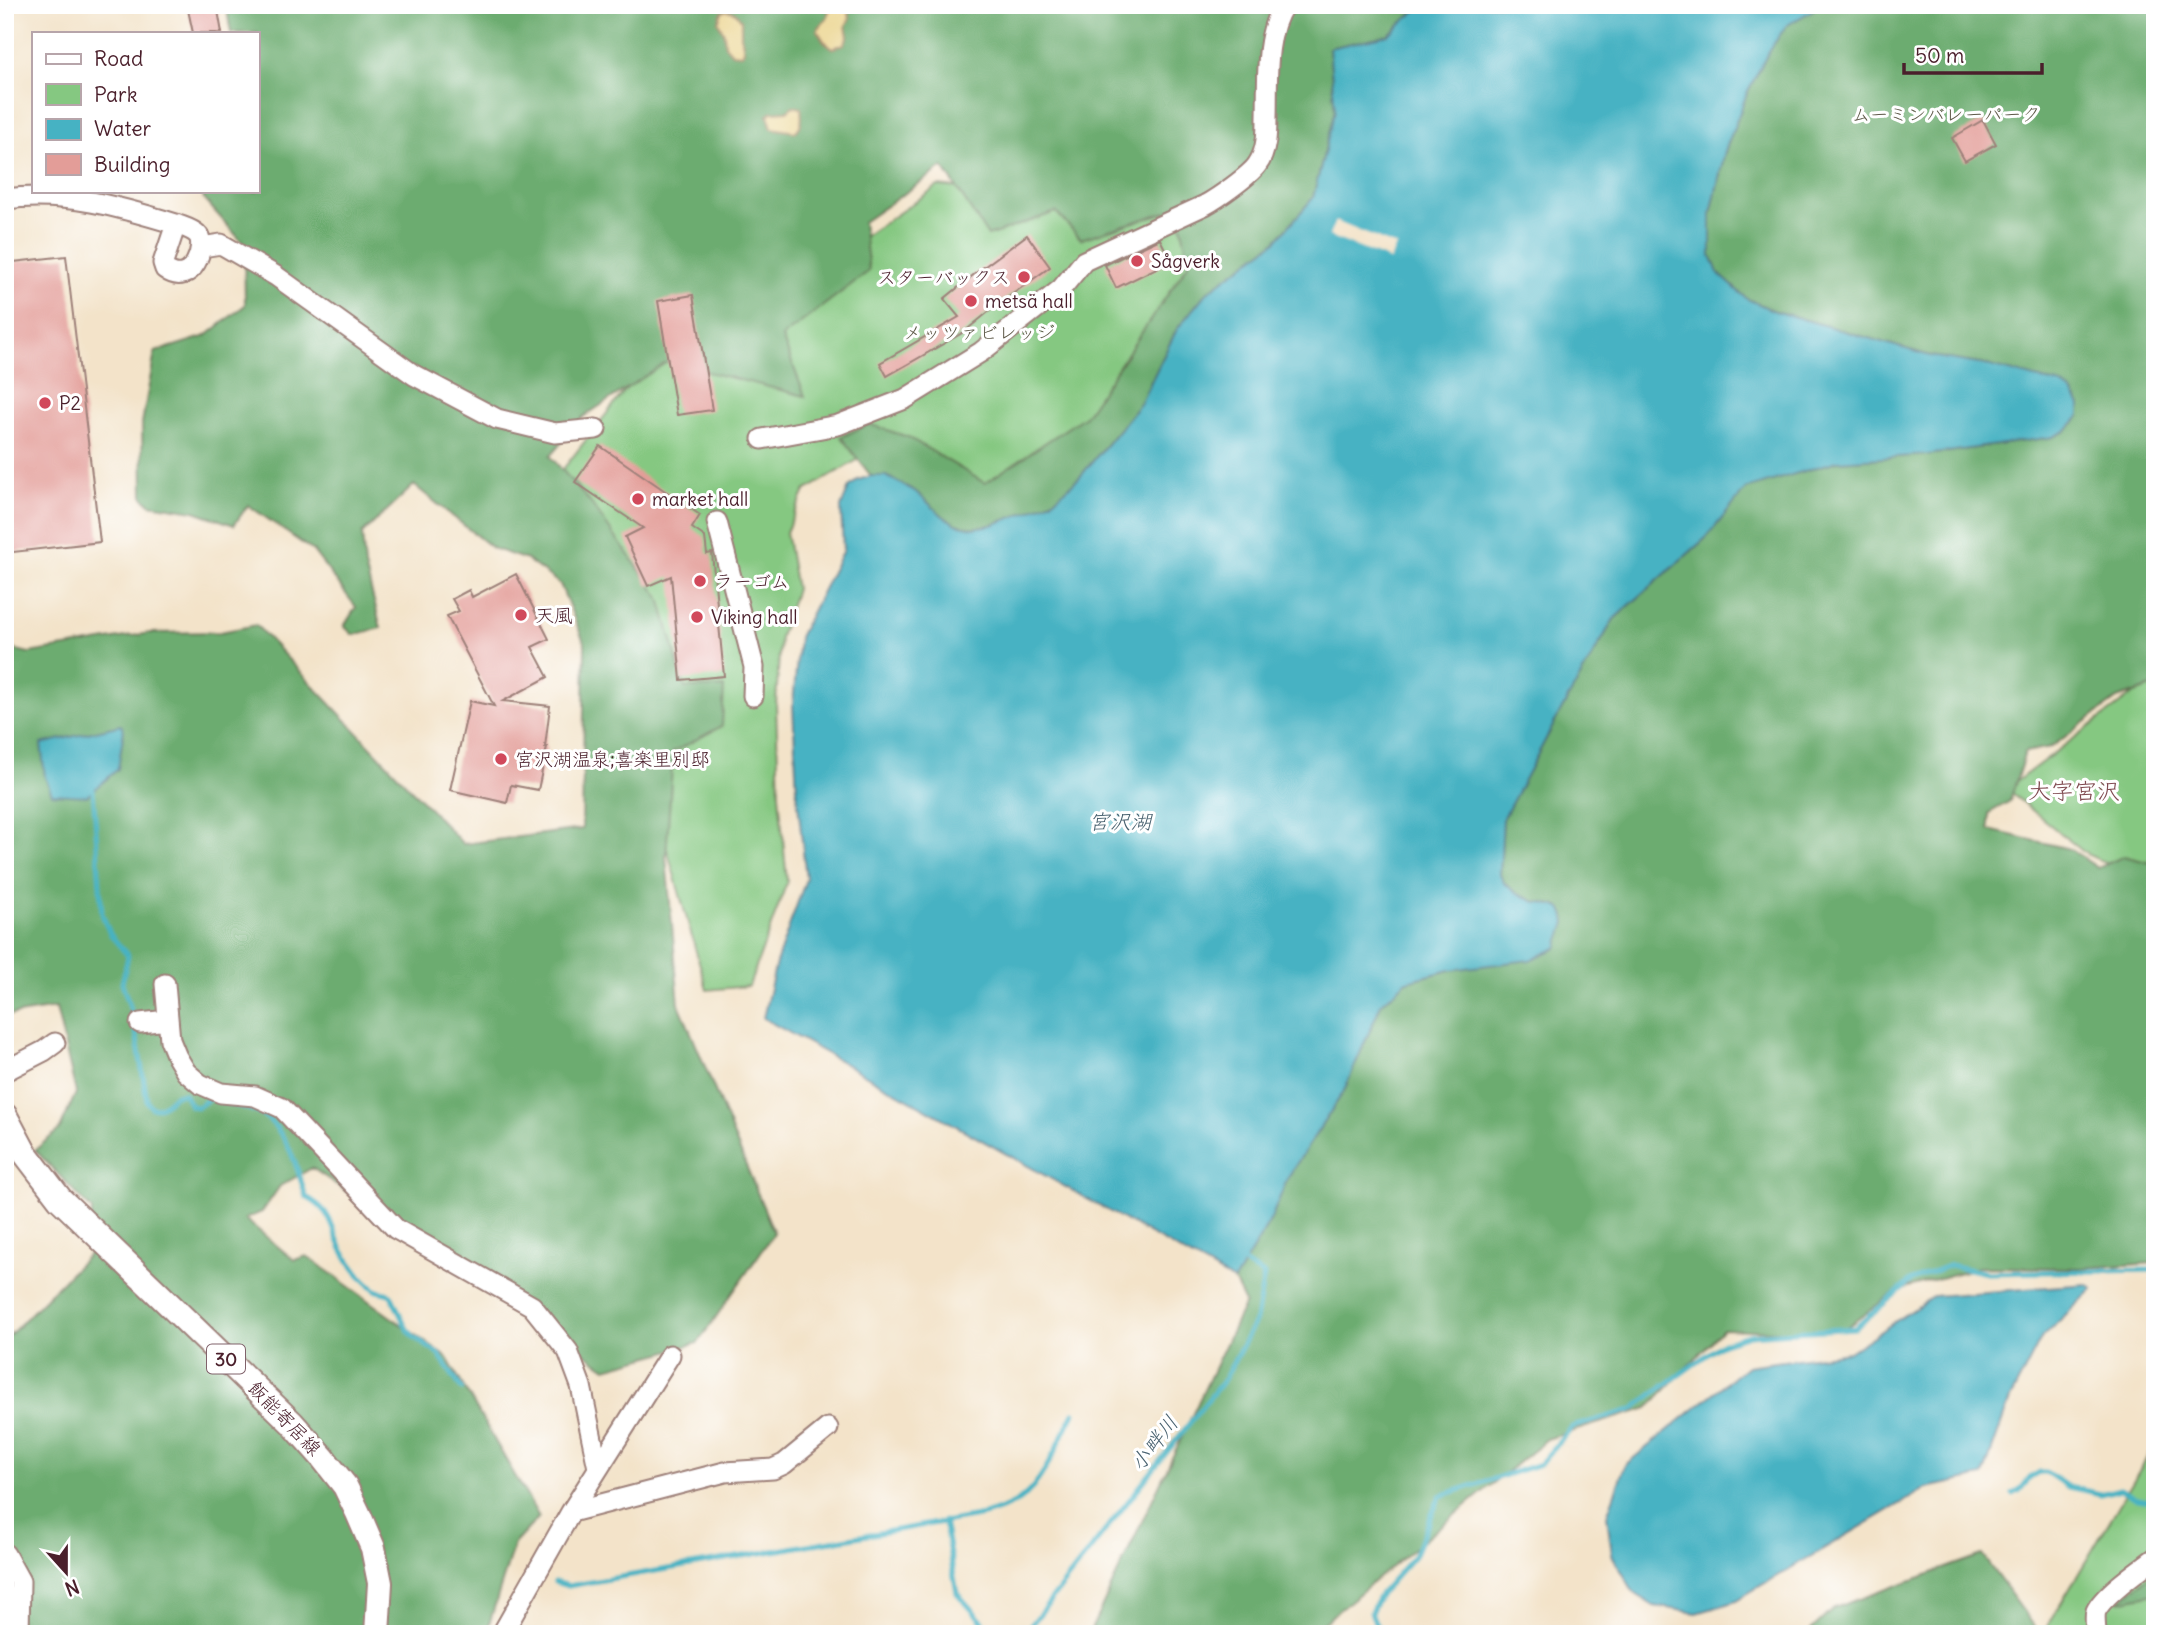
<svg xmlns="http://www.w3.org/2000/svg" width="2160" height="1639" font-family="Delius,'Klee One',sans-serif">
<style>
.green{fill:#85c881;stroke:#687456;stroke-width:2}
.forest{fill:#6cac6f;stroke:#5b664d;stroke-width:2}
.sand{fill:#eeda9e;stroke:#9c7c64;stroke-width:2}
.water{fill:#46b2c3;stroke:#486877;stroke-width:2}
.pier{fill:#f3e3c9}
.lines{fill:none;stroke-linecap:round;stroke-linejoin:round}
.stream{stroke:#46b2c3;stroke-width:5}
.building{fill:#e39d98}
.minor-casing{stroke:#9e817a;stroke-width:23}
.major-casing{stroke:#9e817a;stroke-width:28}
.minor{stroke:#fff;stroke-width:19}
.major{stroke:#fff;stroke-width:24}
.poi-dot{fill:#d1495b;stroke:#fff;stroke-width:2.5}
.labels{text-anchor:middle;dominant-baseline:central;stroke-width:6;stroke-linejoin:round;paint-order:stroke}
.shield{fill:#fff;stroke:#80626b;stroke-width:2}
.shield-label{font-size:18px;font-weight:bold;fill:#4a1f2b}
.park-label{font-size:19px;fill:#5f5a49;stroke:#fff}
.poi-label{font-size:19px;fill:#4a1f2b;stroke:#fff;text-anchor:start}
.street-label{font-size:19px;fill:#4a1f2b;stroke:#fff}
.water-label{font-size:21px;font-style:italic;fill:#48616f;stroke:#fff}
.quarter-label{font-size:23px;fill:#804b51;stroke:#fff}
</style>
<rect width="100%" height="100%" fill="#fff"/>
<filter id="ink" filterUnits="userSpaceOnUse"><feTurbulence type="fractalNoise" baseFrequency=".0143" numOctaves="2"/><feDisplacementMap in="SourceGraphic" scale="14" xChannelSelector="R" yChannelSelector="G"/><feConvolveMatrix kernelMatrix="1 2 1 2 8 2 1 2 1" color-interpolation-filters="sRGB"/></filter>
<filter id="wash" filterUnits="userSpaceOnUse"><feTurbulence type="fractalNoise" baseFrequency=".00686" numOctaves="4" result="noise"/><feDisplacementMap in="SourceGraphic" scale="28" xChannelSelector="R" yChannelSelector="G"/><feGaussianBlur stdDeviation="1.57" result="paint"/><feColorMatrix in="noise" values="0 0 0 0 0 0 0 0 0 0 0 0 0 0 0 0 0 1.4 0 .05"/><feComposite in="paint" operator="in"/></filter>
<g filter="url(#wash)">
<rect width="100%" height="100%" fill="#f3e3c9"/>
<path class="green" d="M 1208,182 L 1244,227 L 1098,417 L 989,507 L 888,442 L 805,491 L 786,532 L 796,589 L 780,637 L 776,704 L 779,794 L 787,882 L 749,986 L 707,990 L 657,814 L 553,482 L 670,333 L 794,285 L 938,186 L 1039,196 Z
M 2155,678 L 2155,885 L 2086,854 L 2006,789 Z
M 2155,1444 L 2155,1572 L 2120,1600 L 2155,1594 L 2155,1634 L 2043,1634 Z"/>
<path class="forest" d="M 226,5 L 1422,5 L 1388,35 L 1329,48 L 1335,110 L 1313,198 L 1277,240 L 1206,293 L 1177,329 L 1140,404 L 1079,478 L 1054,500 L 1029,511 L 992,525 L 973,528 L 956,524 L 943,516 L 915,491 L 886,476 L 871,476 L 841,437 L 869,424 L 908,437 L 985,483 L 1085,416 L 1189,263 L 1178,208 L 1081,239 L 1056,212 L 988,236 L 943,167 L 863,222 L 869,271 L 782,337 L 805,396 L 667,362 L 583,417 L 550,456 L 590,502 L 660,598 L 685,688 L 724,687 L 722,726 L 673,752 L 666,857 L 679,1004 L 774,1233 L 698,1343 L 606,1368 L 312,1168 L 280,1186 L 262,1212 L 245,1219 L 294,1260 L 307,1256 L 447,1358 L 539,1517 L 514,1544 L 486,1634 L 5,1634 L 5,1340 L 89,1254 L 92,1210 L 35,1150 L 60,1129 L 76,1093 L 56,1008 L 5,1016 L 5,647 L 29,653 L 150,633 L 220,632 L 256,625 L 463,844 L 582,829 L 585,644 L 560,584 L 527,560 L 492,548 L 414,485 L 362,534 L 365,566 L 381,628 L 353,635 L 344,626 L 356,607 L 313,551 L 248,505 L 234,525 L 194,511 L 150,504 L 143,497 L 142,423 L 155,352 L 206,336 L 245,305 L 244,244 L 203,198 L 205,191 L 257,191 L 257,33 L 231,33 Z
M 1821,5 L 2155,5 L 2155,686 L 2117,699 L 2051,747 L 2025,752 L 2010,801 L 1989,813 L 1989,830 L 2070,849 L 2098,868 L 2124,856 L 2155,864 L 2155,1263 L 2082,1268 L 1979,1267 L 1898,1290 L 1844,1329 L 1801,1332 L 1723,1329 L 1648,1408 L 1547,1439 L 1310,1634 L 1089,1634 L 1245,1303 L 1234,1281 L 1271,1219 L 1288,1177 L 1344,1091 L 1381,1004 L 1407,981 L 1450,970 L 1556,906 L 1533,901 L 1518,894 L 1505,884 L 1500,875 L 1503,819 L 1563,707 L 1614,619 L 1707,537 L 1745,489 L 1837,461 L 1927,455 L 2053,437 L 2066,431 L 2080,416 L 2080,405 L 2072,392 L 1991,366 L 1930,356 L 1775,311 L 1747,299 L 1718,273 L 1711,255 L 1711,213 L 1725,152 L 1748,91 L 1769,51 L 1786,26 Z
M 1982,1555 L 2040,1634 L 1807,1634 L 1834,1608 Z
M 2155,1572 L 2155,1594 L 2119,1601 Z"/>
<path class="sand" d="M 837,6 L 848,11 L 850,18 L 846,26 L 848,36 L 844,44 L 833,48 L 824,41 L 817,30 L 827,18 L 830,7 Z
M 726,10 L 735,12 L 741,20 L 741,36 L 744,50 L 742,54 L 732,53 L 725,45 L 724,33 L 718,22 L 722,12 Z
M 793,106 L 801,108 C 802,118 803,126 795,132 L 772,128 L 768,115 L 771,112 L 787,111 Z"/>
<path class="water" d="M 1422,5 L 1821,5 L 1786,26 L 1769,51 L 1748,91 L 1725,151 L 1711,213 L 1711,255 L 1718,273 L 1747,299 L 1775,311 L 1930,356 L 1991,366 L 2062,385 L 2072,392 L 2080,405 L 2080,416 L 2066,431 L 2053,437 L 1927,455 L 1837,461 L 1746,489 L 1707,537 L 1614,619 L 1563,707 L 1503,819 L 1500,875 L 1505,884 L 1518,894 L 1533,901 L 1556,906 L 1562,909 L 1565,916 L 1566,923 L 1557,948 L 1530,960 L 1450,970 L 1407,981 L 1381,1004 L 1344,1091 L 1288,1177 L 1271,1219 L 1234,1281 L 763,1018 L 776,963 L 806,879 L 797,794 L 793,704 L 799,637 L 843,550 L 841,507 L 849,487 L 858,480 L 871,476 L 886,476 L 915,491 L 943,516 L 956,524 L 973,528 L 992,525 L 1029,511 L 1054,500 L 1079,478 L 1140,404 L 1177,329 L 1206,293 L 1277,240 L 1313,198 L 1335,110 L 1329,48 L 1388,35 Z
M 121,725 L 124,730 L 118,769 L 87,796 L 52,794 L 45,777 L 41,744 Z
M 2087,1284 L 2093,1289 L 2042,1337 L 2010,1399 L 1983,1476 L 1927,1488 L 1731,1603 L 1697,1613 L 1654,1606 L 1635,1594 L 1612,1555 L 1607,1515 L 1625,1465 L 1747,1366 L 1849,1352 L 1934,1296 Z"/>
<path class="pier" d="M 1335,221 L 1396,246 L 1390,260 L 1329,236 Z"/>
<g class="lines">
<path class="stream" d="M 93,790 L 102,914 L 110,934 L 128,956 L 122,983 L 134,1020 L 147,1101 L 152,1108 C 169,1109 169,1092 184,1094 L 191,1106 L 198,1107 L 210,1098 C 222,1102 253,1108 263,1115 C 289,1134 297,1168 306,1197 C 333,1211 331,1228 343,1251 C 350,1264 363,1281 376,1290 C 381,1293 386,1292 391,1295 L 407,1329 L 414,1337 L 438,1354 L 462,1389
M 2013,1494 L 2019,1491 L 2030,1478 L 2040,1472 L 2046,1472 L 2068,1487 L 2101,1494 L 2120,1489 L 2138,1499 L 2155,1502
M 944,1521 L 957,1593 L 981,1620 L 988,1634
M 555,1582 L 568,1586 L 984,1515 C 997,1510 1012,1507 1023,1497 C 1045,1479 1060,1439 1074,1413
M 1024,1634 L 1225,1378 L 1256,1320 L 1264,1275 L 1245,1264
M 1380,1634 L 1371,1612 L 1381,1593 L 1414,1556 L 1440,1496 L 1540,1464 L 1572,1427 L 1631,1410 L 1723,1343 L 1749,1335 L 1855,1328 L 1912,1280 L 1950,1265 L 1987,1273 L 2155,1270"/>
</g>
<g id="blocks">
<path class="building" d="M 187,5 L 217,5 L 222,33 L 193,33 Z
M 1983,120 L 1996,144 L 1965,161 L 1952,138 Z
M 1027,235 L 1050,267 L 1003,301 L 1003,300 L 964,332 L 887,376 L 880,363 L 959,317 L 944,299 L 977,272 Z
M 1160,239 L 1171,261 L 1116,288 L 1105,265 Z
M 66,256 L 100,542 L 5,553 L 5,263 Z
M 693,295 L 712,410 L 677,415 L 658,301 Z
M 600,446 L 700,515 L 692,528 L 705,537 L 707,554 L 712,553 L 724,676 L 681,680 L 671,576 L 648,586 L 625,537 L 643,528 L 575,482 Z
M 516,574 L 549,639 L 532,647 L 548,677 L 503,701 L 550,706 L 545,747 L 547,747 L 538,790 L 511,785 L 507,803 L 450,790 L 470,701 L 494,706 L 447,616 L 459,611 L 452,599 L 469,590 L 472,597 Z"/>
</g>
</g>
<g filter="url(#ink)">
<use href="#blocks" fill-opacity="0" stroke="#9e817a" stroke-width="2"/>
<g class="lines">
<defs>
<path id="minor" d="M 5,199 C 65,191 120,207 176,224
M 176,224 C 183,227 192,229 197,234 C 208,243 193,290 165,269 L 163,263 Z
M 202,247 L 221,244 L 276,276 L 414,375 L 497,419 L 555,433 L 596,429
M 762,439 L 838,425 L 905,399 L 981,352 L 1061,289 L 1084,261 L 1205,205 C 1218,198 1249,176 1257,165 C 1267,152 1267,132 1267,117 C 1268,83 1264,34 1284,5
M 717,522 L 754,667 L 753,696
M 165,984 L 170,1040 L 177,1057 L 186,1072 L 200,1084 L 221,1093 L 255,1096 L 282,1108 L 396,1229 L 532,1306 L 568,1351 L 581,1386 L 598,1468
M 140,1023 L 168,1020
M 5,1071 L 44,1051 L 55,1043
M 571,1512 L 725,1472 L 773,1469 L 784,1464 L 828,1428
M 5,1554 L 20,1581 L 19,1634
M 502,1634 L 571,1512 L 670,1355
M 2096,1634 C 2096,1627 2094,1617 2096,1611 C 2104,1594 2139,1570 2155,1558"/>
<path id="major" d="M 5,1116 L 24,1152 L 60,1199 L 292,1423 L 323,1458 L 345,1486 L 358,1513 L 373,1548 L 380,1583 L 377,1634"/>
</defs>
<use href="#minor" class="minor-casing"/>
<use href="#major" class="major-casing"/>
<use href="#minor" class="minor"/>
<use href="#major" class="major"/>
</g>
</g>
<g class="poi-dot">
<circle cx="1137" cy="261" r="7"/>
<circle cx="1024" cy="277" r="7"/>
<circle cx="971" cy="301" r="7"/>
<circle cx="45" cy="403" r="7"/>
<circle cx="638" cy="499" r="7"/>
<circle cx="700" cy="581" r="7"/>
<circle cx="521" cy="615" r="7"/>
<circle cx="697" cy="617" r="7"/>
<circle cx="501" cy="759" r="7"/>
</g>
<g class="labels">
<rect class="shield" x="207" y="1344.5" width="38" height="29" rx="5"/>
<g class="shield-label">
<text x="226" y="1359">30</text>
</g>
<g class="park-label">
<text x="1946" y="114">ムーミンバレーパーク</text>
<text x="979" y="332">メッツァビレッジ</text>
</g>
<g class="poi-label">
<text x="1151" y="261">Sågverk</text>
<text x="1010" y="277" text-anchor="end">スターバックス</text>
<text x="985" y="301">metsä hall</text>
<text x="59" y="403">P2</text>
<text x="652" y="499">market hall</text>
<text x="714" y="581">ラーゴム</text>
<text x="535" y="615">天風</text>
<text x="711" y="617">Viking hall</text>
<text x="515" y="759">宮沢湖温泉;喜楽里別邸</text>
</g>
<g class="street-label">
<text transform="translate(285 1418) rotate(46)">飯能寄居線</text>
</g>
<g class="water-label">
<text x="1120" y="821">宮沢湖</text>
<text transform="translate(1154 1443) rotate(-52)">小畔川</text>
</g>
<g class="quarter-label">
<text x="2074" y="790">大字宮沢</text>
</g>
</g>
<rect width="2160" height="1639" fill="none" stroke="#fff" stroke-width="28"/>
<rect x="32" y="32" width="228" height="161" fill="#ffffff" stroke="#b7a5aa" stroke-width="2"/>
<rect x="46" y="54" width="35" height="10" fill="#ffffff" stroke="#b7a5aa" stroke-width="2"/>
<text x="94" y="66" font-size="21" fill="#4a1f2b">Road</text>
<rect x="46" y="84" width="35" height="21" fill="#85c881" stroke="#b7a5aa" stroke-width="2"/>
<text x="94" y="102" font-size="21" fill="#4a1f2b">Park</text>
<rect x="46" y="119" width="35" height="21" fill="#46b2c3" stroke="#b7a5aa" stroke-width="2"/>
<text x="94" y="136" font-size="21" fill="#4a1f2b">Water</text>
<rect x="46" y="154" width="35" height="21" fill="#e39d98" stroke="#b7a5aa" stroke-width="2"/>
<text x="94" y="172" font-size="21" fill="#4a1f2b">Building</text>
<g transform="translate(66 1572) rotate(159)" stroke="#ffffff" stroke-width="5" paint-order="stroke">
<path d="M0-5L12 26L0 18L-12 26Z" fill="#4a1f2b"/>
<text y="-10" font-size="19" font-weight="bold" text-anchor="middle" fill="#4a1f2b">N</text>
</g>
<path d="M1904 63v10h138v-10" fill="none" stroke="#4a1f2b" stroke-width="3.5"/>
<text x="1915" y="63" font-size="21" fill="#4a1f2b" stroke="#ffffff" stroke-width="5" paint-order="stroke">50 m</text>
</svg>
